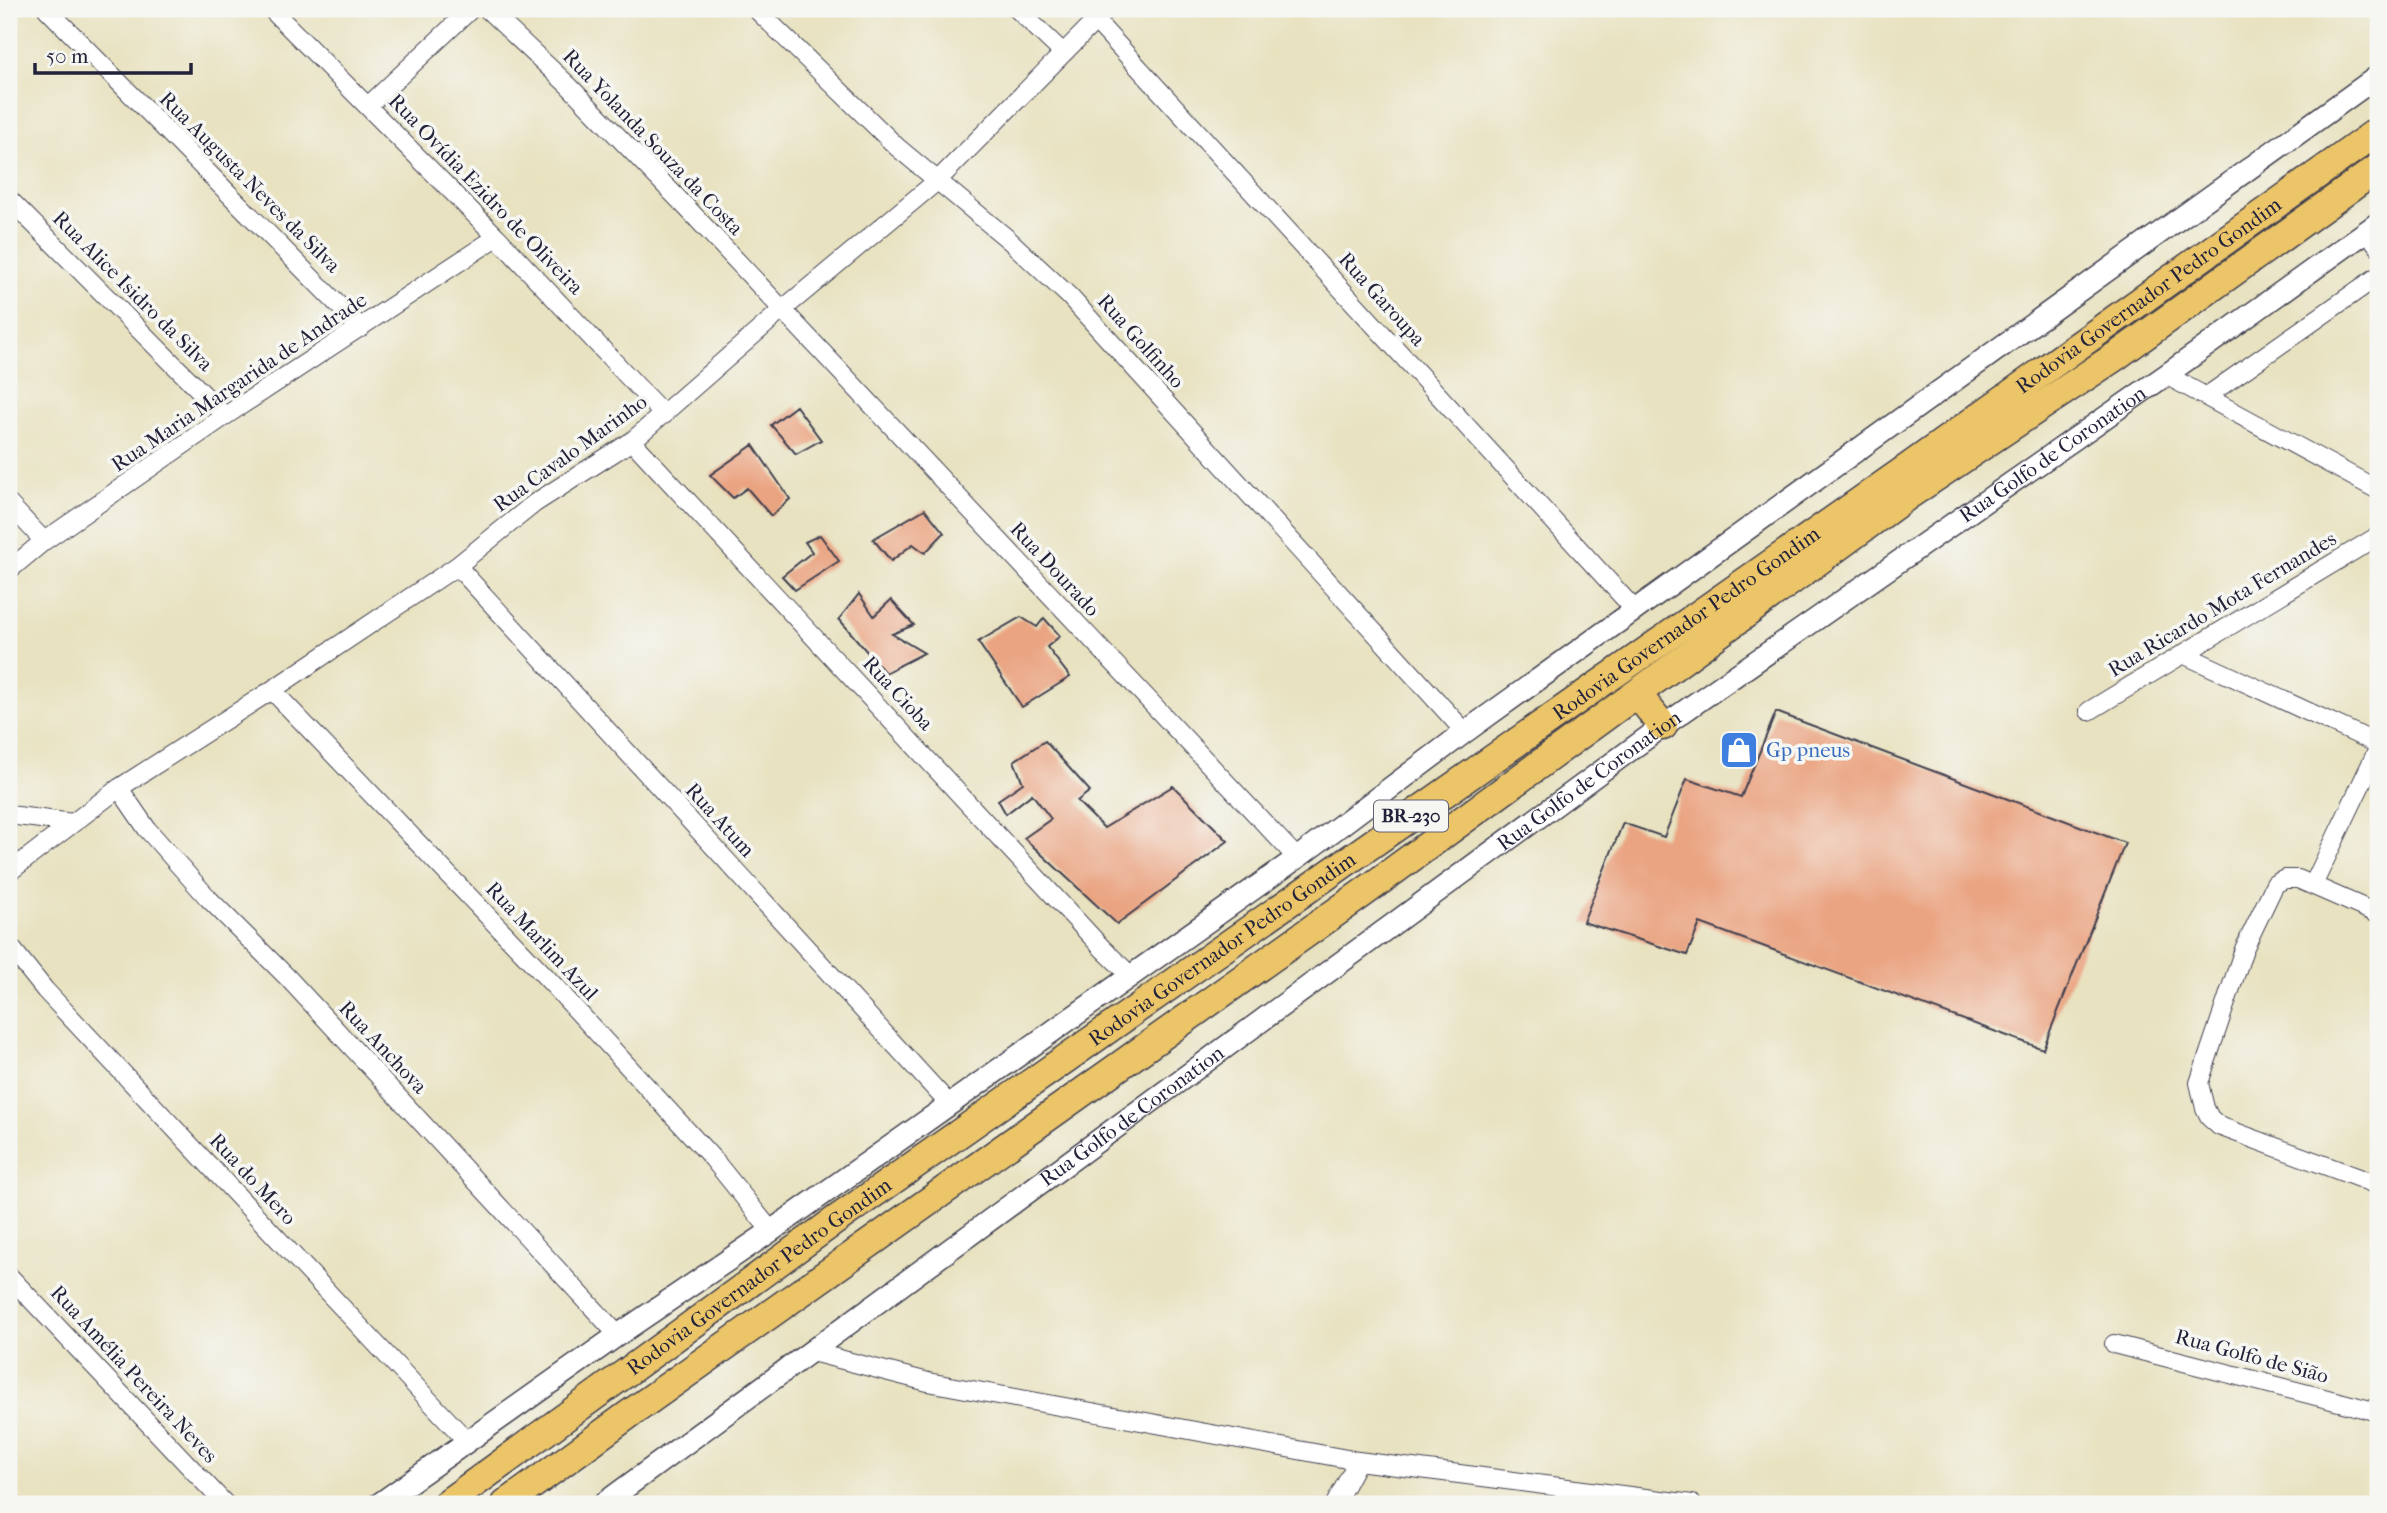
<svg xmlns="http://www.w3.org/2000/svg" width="2387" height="1513" font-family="'IM FELL French Canon',serif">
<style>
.building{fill:#eaa482}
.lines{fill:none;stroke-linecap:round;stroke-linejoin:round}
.minor-casing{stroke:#403f4f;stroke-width:20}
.tertiary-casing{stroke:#403f4f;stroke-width:24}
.trunk-casing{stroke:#403f4f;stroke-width:31}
.minor{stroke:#fff;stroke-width:18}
.tertiary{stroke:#fff;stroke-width:21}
.trunk{stroke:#ecc569;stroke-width:28}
.labels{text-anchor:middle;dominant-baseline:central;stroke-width:7;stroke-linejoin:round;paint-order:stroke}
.shield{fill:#f6f6f2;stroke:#626272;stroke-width:2}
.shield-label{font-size:19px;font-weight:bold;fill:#22223b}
.street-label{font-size:21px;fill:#22223b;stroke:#f6f6f2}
.shop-label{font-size:21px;fill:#366cbe;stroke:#f6f6f2;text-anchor:start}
</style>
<rect width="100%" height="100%" fill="#f6f6f2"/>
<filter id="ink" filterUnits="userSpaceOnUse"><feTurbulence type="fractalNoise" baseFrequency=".0143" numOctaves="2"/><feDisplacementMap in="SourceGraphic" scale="14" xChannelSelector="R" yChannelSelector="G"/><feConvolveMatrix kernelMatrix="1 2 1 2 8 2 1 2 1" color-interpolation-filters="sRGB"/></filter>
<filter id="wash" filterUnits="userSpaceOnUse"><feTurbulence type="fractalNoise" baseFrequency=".00686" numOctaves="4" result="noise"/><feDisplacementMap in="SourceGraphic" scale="28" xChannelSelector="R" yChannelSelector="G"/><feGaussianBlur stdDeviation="1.57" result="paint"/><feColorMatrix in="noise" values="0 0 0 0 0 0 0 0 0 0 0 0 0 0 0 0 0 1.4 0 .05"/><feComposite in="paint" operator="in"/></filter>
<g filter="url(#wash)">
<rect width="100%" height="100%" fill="#e8e2c0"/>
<g id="blocks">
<path class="building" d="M 796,406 L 821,440 L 796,454 L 771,425 Z
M 753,445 L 790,499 L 771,516 L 747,488 L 733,498 L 710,475 Z
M 925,509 L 944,533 L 925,553 L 913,544 L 891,561 L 873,539 Z
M 820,535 L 839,561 L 795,590 L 782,576 L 812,552 L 805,542 Z
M 859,594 L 874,616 L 891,600 L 914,625 L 892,634 L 924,653 L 885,673 L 839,619 Z
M 1021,617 L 1037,627 L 1044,618 L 1060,636 L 1047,647 L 1070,677 L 1022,707 L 978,642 Z
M 1776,712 L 2125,843 L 2043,1049 L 1700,923 L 1687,955 L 1583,922 L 1623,823 L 1664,837 L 1687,779 L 1741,797 Z
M 1045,741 L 1090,791 L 1077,801 L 1104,828 L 1173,786 L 1228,841 L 1117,924 L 1024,838 L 1051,819 L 1032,794 L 1006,814 L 998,800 L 1023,783 L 1014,761 Z"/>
</g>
</g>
<g filter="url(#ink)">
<use href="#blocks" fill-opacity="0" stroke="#403f4f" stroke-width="2"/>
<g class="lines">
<defs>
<path id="minor" d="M 47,9 L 361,328
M 271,9 L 497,237 L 664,415
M 487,9 L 569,86 L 688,209 L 1297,858
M 756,9 L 897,147 L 1009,240 L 1069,296 L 1465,732
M 1017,9 L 1063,53
M 1095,20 L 1634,609
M 369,105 L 471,9
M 9,199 L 225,416
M 2367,231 L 2378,246
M 2166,375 L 2378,490
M 2207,396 L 2378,276
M 632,441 L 1103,949 L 1130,975
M 9,504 L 44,541
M 457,566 L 949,1104
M 9,570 L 44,541 L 225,416 L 497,237
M 2185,655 L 2378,744
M 272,690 L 546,977 L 714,1160 L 771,1231
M 2089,711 L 2378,536
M 119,788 L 147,829 L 208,898 L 287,977 L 618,1335
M 9,815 L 73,823
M 9,872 L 119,788 L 272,690 L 457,566 L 535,503 L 632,441 L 782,310 L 937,181 L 1107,9
M 2313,885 L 2378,749
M 2378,914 L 2298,879 L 2285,879 L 2275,884 L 2244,949 L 2199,1083 L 2205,1108 L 2210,1118 L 2219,1126 L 2378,1185
M 9,945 L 45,990 L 467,1441
M 9,1276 L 225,1504
M 2114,1344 L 2378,1412
M 812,1352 L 928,1382 L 1358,1461 L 1692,1504
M 1335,1504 L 1358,1461"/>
<g id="tertiary">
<path d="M 379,1504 L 618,1335 L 771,1231 L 1297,858 L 1465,732 L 2378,76"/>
<path id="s1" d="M 603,1504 L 1663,726 L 2166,375 L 2378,223"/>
</g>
<g id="trunk">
<path d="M 1637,694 L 1663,726"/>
<path id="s2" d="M 446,1504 L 833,1222 L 1909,467 L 2378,131"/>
<path d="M 506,1504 L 628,1415 L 1363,893 L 1910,494 L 2119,354 L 2378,168"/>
</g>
</defs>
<use href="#minor" class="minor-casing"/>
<use href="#tertiary" class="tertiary-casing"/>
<use href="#trunk" class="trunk-casing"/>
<use href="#minor" class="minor"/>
<use href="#tertiary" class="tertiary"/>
<use href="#trunk" class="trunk"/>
</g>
</g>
<defs>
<symbol id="shop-square" viewBox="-11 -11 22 22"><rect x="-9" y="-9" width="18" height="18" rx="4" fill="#3f7fe0" stroke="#f6f6f2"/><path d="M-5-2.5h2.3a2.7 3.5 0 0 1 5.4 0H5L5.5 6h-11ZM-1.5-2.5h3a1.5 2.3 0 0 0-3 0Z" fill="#fff"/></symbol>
</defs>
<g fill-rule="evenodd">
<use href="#shop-square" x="1717" y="728" width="44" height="44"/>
</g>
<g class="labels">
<rect class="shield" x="1374" y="800.5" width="74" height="31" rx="5"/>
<g class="shield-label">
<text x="1411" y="816">BR-230</text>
</g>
<g class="street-label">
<text transform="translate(653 142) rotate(46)">Rua Yolanda Souza da Costa</text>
<text transform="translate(250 182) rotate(45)">Rua Augusta Neves da Silva</text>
<text transform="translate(486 194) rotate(46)">Rua Ovídia Ezidro de Oliveira</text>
<text transform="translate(133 291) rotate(45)">Rua Alice Isidro da Silva</text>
<text stroke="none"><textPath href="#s2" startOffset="2088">Rodovia Governador Pedro Gondim</textPath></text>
<text transform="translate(1382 299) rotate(48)">Rua Garoupa</text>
<text transform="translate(1141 341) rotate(48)">Rua Golfinho</text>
<text transform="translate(239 382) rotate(-34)">Rua Maria Margarida de Andrade</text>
<text transform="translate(570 453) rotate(-36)">Rua Cavalo Marinho</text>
<text stroke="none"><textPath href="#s1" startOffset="1790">Rua Golfo de Coronation</textPath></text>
<text transform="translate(1055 569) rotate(47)">Rua Dourado</text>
<text transform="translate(2222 604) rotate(-31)">Rua Ricardo Mota Fernandes</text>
<text stroke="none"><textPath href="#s2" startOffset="1521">Rodovia Governador Pedro Gondim</textPath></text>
<text transform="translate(898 693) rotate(47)">Rua Cioba</text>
<text stroke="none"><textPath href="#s1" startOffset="1223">Rua Golfo de Coronation</textPath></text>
<text transform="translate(720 820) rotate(48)">Rua Atum</text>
<text transform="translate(542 941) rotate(47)">Rua Marlim Azul</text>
<text stroke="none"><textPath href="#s2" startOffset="954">Rodovia Governador Pedro Gondim</textPath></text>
<text transform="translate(383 1047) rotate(47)">Rua Anchova</text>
<text stroke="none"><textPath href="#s1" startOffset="656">Rua Golfo de Coronation</textPath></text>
<text transform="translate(253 1179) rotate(47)">Rua do Mero</text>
<text stroke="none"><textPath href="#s2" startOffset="387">Rodovia Governador Pedro Gondim</textPath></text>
<text transform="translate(2252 1356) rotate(15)">Rua Golfo de Sião</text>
<text transform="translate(134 1374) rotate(47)">Rua Amélia Pereira Neves</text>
</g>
<g class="shop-label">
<text x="1766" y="750">Gp pneus</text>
</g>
</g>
<rect width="2387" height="1513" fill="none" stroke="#f6f6f2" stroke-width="35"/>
<path d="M35 63v10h156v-10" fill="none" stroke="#22223b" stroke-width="3.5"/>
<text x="46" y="63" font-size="21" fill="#22223b" stroke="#f6f6f2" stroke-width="5" paint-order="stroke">50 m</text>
</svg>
